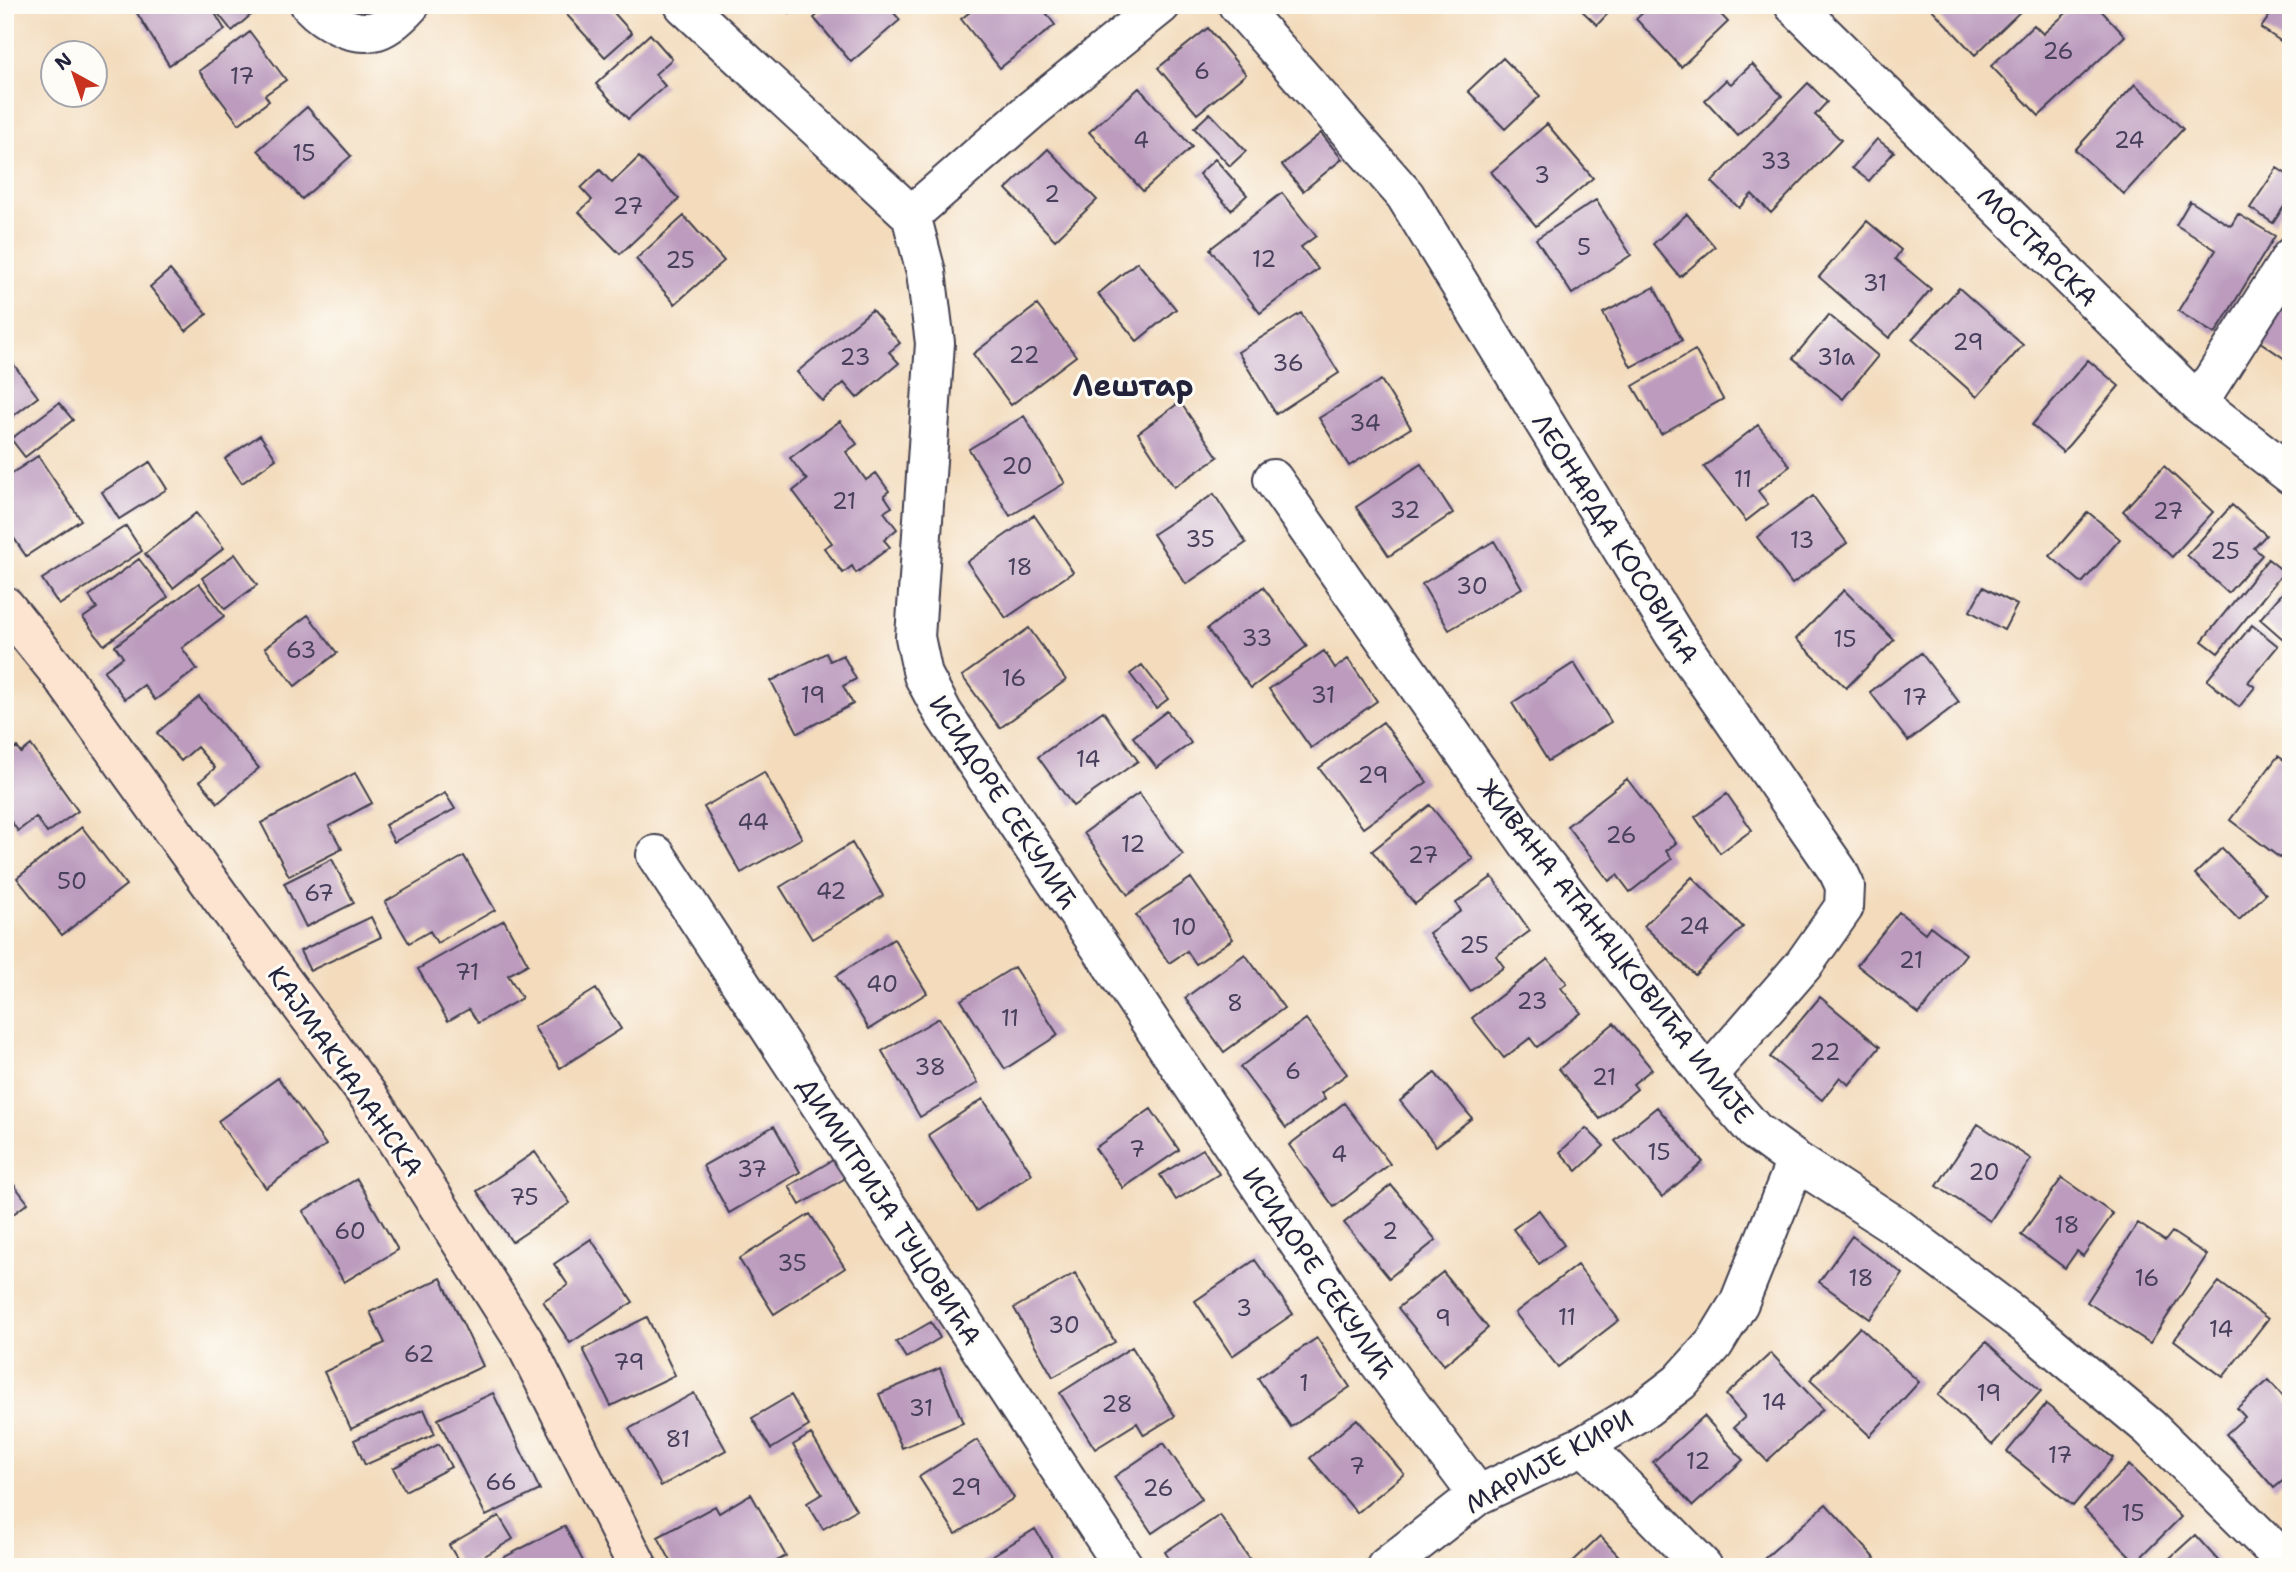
<svg xmlns="http://www.w3.org/2000/svg" width="2296" height="1572" font-family="'Shantell Sans',sans-serif">
<style>
.building{fill:#bc9bbe}
.lines{fill:none;stroke-linecap:round;stroke-linejoin:round}
.street-casing{stroke:#413e4e;stroke-width:42}
.secondary-casing{stroke:#413e4e;stroke-width:42}
.street{stroke:#fff;stroke-width:38}
.secondary{stroke:#fde4d1;stroke-width:38}
.labels{text-anchor:middle;dominant-baseline:central;stroke-width:6;stroke-linejoin:round;paint-order:stroke}
.number-label{font-size:23px;fill:#48405c}
.street-label{font-size:26px;fill:#22223b;stroke:#fdfcf7}
.quarter-label{font-size:30px;font-weight:bold;fill:#22223b;stroke:#fdfcf7}
</style>
<rect width="100%" height="100%" fill="#fdfcf7"/>
<filter id="ink" filterUnits="userSpaceOnUse"><feTurbulence type="fractalNoise" baseFrequency=".0143" numOctaves="2"/><feDisplacementMap in="SourceGraphic" scale="14" xChannelSelector="R" yChannelSelector="G"/><feConvolveMatrix kernelMatrix="1 2 1 2 8 2 1 2 1" color-interpolation-filters="sRGB"/></filter>
<filter id="wash" filterUnits="userSpaceOnUse"><feTurbulence type="fractalNoise" baseFrequency=".00686" numOctaves="4" result="noise"/><feDisplacementMap in="SourceGraphic" scale="28" xChannelSelector="R" yChannelSelector="G"/><feGaussianBlur stdDeviation="1.57" result="paint"/><feColorMatrix in="noise" values="0 0 0 0 0 0 0 0 0 0 0 0 0 0 0 0 0 1.4 0 .05"/><feComposite in="paint" operator="in"/></filter>
<g filter="url(#wash)">
<rect width="100%" height="100%" fill="#f3dbbc"/>
<g id="blocks">
<path class="building" d="M 132,5 L 210,5 L 225,30 L 169,65 Z
M 224,5 L 257,5 L 259,8 L 232,31 L 217,12 Z
M 558,5 L 607,5 L 632,33 L 605,57 Z
M 783,5 L 799,5 L 790,13 Z
M 829,5 L 887,5 L 900,20 L 851,62 L 814,18 Z
M 979,5 L 1040,5 L 1055,25 L 1000,68 L 961,19 Z
M 1576,5 L 1616,5 L 1597,25 Z
M 1651,5 L 1712,5 L 1728,22 L 1681,67 L 1636,19 Z
M 1928,5 L 2027,5 L 1975,55 Z
M 2075,5 L 2096,5 L 2125,36 L 2039,116 L 1991,66 L 2034,25 L 2043,34 Z
M 2277,5 L 2291,5 L 2291,48 L 2261,28 Z
M 1208,28 L 1246,74 L 1197,114 L 1158,68 Z
M 250,32 L 286,80 L 265,95 L 269,101 L 239,124 L 199,71 Z
M 650,34 L 672,59 L 655,74 L 665,86 L 628,119 L 596,84 Z
M 1503,58 L 1540,96 L 1505,129 L 1468,91 Z
M 1752,64 L 1782,96 L 1738,136 L 1705,100 L 1726,80 L 1731,84 Z
M 1808,83 L 1827,102 L 1815,115 L 1841,140 L 1771,213 L 1752,194 L 1739,208 L 1712,182 Z
M 2135,84 L 2183,129 L 2124,194 L 2075,150 Z
M 1139,88 L 1192,147 L 1143,191 L 1089,132 Z
M 307,107 L 351,156 L 302,199 L 258,150 Z
M 1210,113 L 1246,151 L 1230,166 L 1194,128 Z
M 1547,124 L 1593,178 L 1536,226 L 1491,172 Z
M 1321,133 L 1342,159 L 1303,191 L 1282,165 Z
M 1877,139 L 1894,152 L 1869,181 L 1852,168 Z
M 1048,149 L 1097,200 L 1055,240 L 1006,189 Z
M 639,157 L 679,199 L 620,254 L 579,212 L 592,200 L 581,188 L 600,170 L 612,183 Z
M 1215,159 L 1247,195 L 1231,210 L 1199,174 Z
M 2277,168 L 2291,177 L 2291,196 L 2273,223 L 2250,208 Z
M 1282,193 L 1316,236 L 1301,247 L 1318,269 L 1260,313 L 1210,249 Z
M 1596,200 L 1631,255 L 1572,294 L 1536,239 Z
M 2190,201 L 2231,226 L 2238,214 L 2275,236 L 2215,334 L 2178,311 L 2216,250 L 2176,225 Z
M 1687,214 L 1715,247 L 1680,277 L 1653,244 Z
M 684,216 L 724,261 L 675,304 L 636,259 Z
M 1867,221 L 1901,250 L 1895,259 L 1931,289 L 1889,338 L 1819,277 Z
M 1137,262 L 1176,309 L 1137,341 L 1098,294 Z
M 170,270 L 207,314 L 186,331 L 150,287 Z
M 1654,287 L 1682,340 L 1631,367 L 1603,313 Z
M 1959,288 L 2023,345 L 1977,397 L 1912,339 Z
M 2291,289 L 2291,363 L 2253,337 Z
M 1037,305 L 1076,356 L 1011,405 L 973,354 Z
M 872,310 L 900,343 L 889,352 L 899,363 L 857,398 L 844,383 L 822,401 L 797,372 Z
M 1301,313 L 1339,373 L 1276,414 L 1238,352 Z
M 1829,315 L 1878,356 L 1843,399 L 1793,358 Z
M 1695,350 L 1723,399 L 1661,434 L 1633,386 Z
M 5,353 L 38,397 L 5,422 Z
M 2088,360 L 2119,386 L 2063,452 L 2032,425 Z
M 1381,380 L 1411,428 L 1349,466 L 1319,418 Z
M 1180,402 L 1218,457 L 1174,487 L 1138,433 Z
M 59,403 L 73,420 L 25,457 L 11,439 Z
M 1024,416 L 1065,483 L 1010,516 L 969,449 Z
M 840,421 L 857,444 L 846,452 L 866,480 L 876,473 L 889,491 L 884,495 L 892,507 L 884,512 L 897,529 L 884,540 L 890,547 L 856,573 L 852,566 L 843,573 L 824,548 L 832,543 L 793,491 L 807,480 L 790,458 Z
M 1758,425 L 1790,466 L 1758,491 L 1768,504 L 1746,521 L 1704,467 Z
M 260,435 L 276,459 L 242,483 L 225,459 Z
M 38,456 L 81,520 L 26,556 L 5,525 L 5,478 Z
M 150,462 L 167,489 L 119,519 L 102,492 Z
M 1421,464 L 1453,513 L 1389,556 L 1356,507 Z
M 2164,466 L 2213,512 L 2172,557 L 2123,511 Z
M 1214,494 L 1246,543 L 1186,584 L 1153,534 Z
M 1813,496 L 1847,543 L 1792,584 L 1757,537 Z
M 2232,505 L 2266,535 L 2254,548 L 2262,555 L 2228,593 L 2187,555 Z
M 2088,512 L 2120,539 L 2082,583 L 2050,556 Z
M 196,513 L 224,548 L 173,588 L 145,554 Z
M 1034,515 L 1073,572 L 1006,618 L 967,562 Z
M 126,526 L 142,551 L 59,605 L 42,579 Z
M 1494,541 L 1522,588 L 1449,630 L 1422,584 Z
M 235,554 L 257,585 L 225,609 L 202,578 Z
M 139,559 L 168,597 L 104,645 L 83,618 L 97,608 L 89,596 Z
M 2268,559 L 2284,572 L 2218,653 L 2202,641 Z
M 199,583 L 224,616 L 182,648 L 197,669 L 155,700 L 144,685 L 125,699 L 104,671 L 123,657 L 115,646 Z
M 2291,583 L 2291,646 L 2260,619 Z
M 1263,587 L 1307,646 L 1251,688 L 1207,629 Z
M 1983,587 L 2017,605 L 2004,630 L 1970,611 Z
M 1844,590 L 1894,640 L 1846,688 L 1796,639 Z
M 308,615 L 337,653 L 295,686 L 265,648 Z
M 2252,625 L 2278,646 L 2248,682 L 2255,687 L 2239,707 L 2207,680 Z
M 1029,628 L 1066,680 L 1000,728 L 962,676 Z
M 1324,651 L 1335,668 L 1348,659 L 1377,701 L 1311,748 L 1269,689 Z
M 826,653 L 830,661 L 843,655 L 856,679 L 843,686 L 853,704 L 798,733 L 771,681 Z
M 1921,653 L 1959,702 L 1908,741 L 1870,692 Z
M 1574,663 L 1611,722 L 1548,761 L 1512,703 Z
M 1142,665 L 1168,699 L 1156,708 L 1130,674 Z
M 199,697 L 259,768 L 218,803 L 200,781 L 215,768 L 197,747 L 181,761 L 157,733 Z
M 1103,711 L 1138,761 L 1073,806 L 1038,757 Z
M 1167,711 L 1191,743 L 1157,768 L 1133,737 Z
M 1383,722 L 1427,782 L 1363,828 L 1319,768 Z
M 31,745 L 78,811 L 47,833 L 36,817 L 18,831 L 5,813 L 5,756 L 17,747 L 21,753 Z
M 2278,756 L 2291,765 L 2291,844 L 2280,858 L 2230,820 Z
M 764,772 L 802,838 L 741,873 L 704,807 Z
M 355,773 L 372,803 L 329,826 L 342,849 L 289,876 L 261,823 Z
M 1627,779 L 1676,843 L 1666,851 L 1672,859 L 1630,892 L 1617,875 L 1609,881 L 1567,826 Z
M 445,793 L 455,809 L 394,842 L 385,825 Z
M 1139,793 L 1183,855 L 1128,895 L 1084,833 Z
M 1727,794 L 1752,830 L 1720,853 L 1695,817 Z
M 1430,805 L 1473,859 L 1415,904 L 1372,851 Z
M 82,827 L 126,885 L 62,935 L 17,878 Z
M 852,843 L 883,896 L 812,939 L 780,887 Z
M 2222,848 L 2266,894 L 2239,920 L 2195,874 Z
M 464,856 L 495,910 L 437,943 L 430,931 L 409,943 L 385,902 Z
M 332,859 L 354,903 L 306,927 L 284,883 Z
M 1492,877 L 1530,931 L 1496,956 L 1504,967 L 1470,991 L 1429,933 L 1461,911 L 1456,903 Z
M 1692,877 L 1743,927 L 1695,975 L 1644,926 Z
M 1191,878 L 1233,939 L 1196,964 L 1187,951 L 1169,963 L 1136,915 Z
M 1899,912 L 1925,933 L 1930,926 L 1966,954 L 1919,1014 L 1857,965 Z
M 371,917 L 381,937 L 310,971 L 300,951 Z
M 504,920 L 528,964 L 508,975 L 522,998 L 478,1023 L 469,1009 L 448,1021 L 418,969 Z
M 894,939 L 927,993 L 869,1029 L 836,976 Z
M 1245,954 L 1284,1008 L 1224,1052 L 1185,998 Z
M 1548,959 L 1567,983 L 1561,988 L 1581,1013 L 1537,1047 L 1530,1038 L 1504,1058 L 1472,1018 Z
M 1014,967 L 1058,1035 L 1005,1069 L 961,1000 Z
M 596,989 L 621,1029 L 560,1068 L 534,1027 Z
M 1820,997 L 1880,1047 L 1849,1085 L 1840,1077 L 1822,1100 L 1770,1057 Z
M 939,1018 L 978,1083 L 920,1117 L 882,1051 Z
M 1306,1019 L 1347,1074 L 1321,1093 L 1325,1099 L 1286,1128 L 1240,1067 Z
M 1614,1023 L 1652,1069 L 1633,1084 L 1637,1089 L 1600,1119 L 1559,1069 Z
M 1435,1073 L 1472,1118 L 1436,1146 L 1400,1101 Z
M 278,1078 L 326,1145 L 266,1188 L 218,1121 Z
M 983,1099 L 1032,1174 L 976,1211 L 928,1135 Z
M 1344,1103 L 1390,1164 L 1334,1207 L 1289,1145 Z
M 1657,1107 L 1703,1162 L 1662,1197 L 1615,1141 Z
M 1151,1109 L 1179,1150 L 1123,1188 L 1095,1148 Z
M 1978,1124 L 2031,1159 L 1990,1221 L 1937,1186 Z
M 774,1126 L 800,1172 L 729,1213 L 703,1166 Z
M 1586,1128 L 1604,1146 L 1577,1171 L 1560,1152 Z
M 1203,1149 L 1219,1174 L 1176,1200 L 1160,1175 Z
M 535,1152 L 570,1203 L 512,1242 L 477,1191 Z
M 838,1157 L 849,1176 L 800,1205 L 789,1186 Z
M 5,1173 L 28,1203 L 5,1220 Z
M 2062,1178 L 2113,1214 L 2083,1256 L 2077,1251 L 2065,1268 L 2021,1235 Z
M 357,1179 L 398,1250 L 344,1282 L 303,1211 Z
M 1391,1185 L 1436,1240 L 1389,1278 L 1344,1223 Z
M 1539,1210 L 1564,1245 L 1539,1264 L 1513,1229 Z
M 810,1214 L 845,1268 L 774,1314 L 739,1259 Z
M 2138,1223 L 2165,1241 L 2172,1232 L 2207,1255 L 2150,1343 L 2087,1302 Z
M 1852,1236 L 1903,1274 L 1870,1319 L 1819,1282 Z
M 591,1239 L 633,1302 L 570,1343 L 543,1301 L 568,1285 L 554,1264 Z
M 1255,1260 L 1293,1314 L 1232,1356 L 1195,1301 Z
M 1577,1265 L 1619,1320 L 1558,1367 L 1515,1313 Z
M 1443,1272 L 1488,1328 L 1444,1365 L 1398,1308 Z
M 1075,1273 L 1115,1342 L 1053,1377 L 1014,1308 Z
M 441,1278 L 483,1366 L 351,1429 L 324,1372 L 385,1343 L 370,1312 Z
M 2219,1282 L 2268,1319 L 2223,1377 L 2174,1340 Z
M 647,1317 L 675,1375 L 611,1406 L 583,1349 Z
M 931,1322 L 940,1338 L 906,1358 L 896,1342 Z
M 1860,1327 L 1919,1382 L 1870,1436 L 1810,1380 Z
M 1317,1338 L 1350,1387 L 1291,1427 L 1258,1378 Z
M 1986,1342 L 2041,1391 L 1992,1445 L 1938,1395 Z
M 1132,1347 L 1175,1416 L 1144,1435 L 1137,1423 L 1095,1449 L 1060,1393 Z
M 1771,1353 L 1823,1409 L 1767,1461 L 1734,1427 L 1745,1417 L 1726,1395 Z
M 940,1368 L 963,1423 L 902,1448 L 879,1394 Z
M 2269,1380 L 2291,1406 L 2291,1474 L 2274,1488 L 2226,1434 L 2245,1417 L 2237,1408 Z
M 493,1393 L 540,1490 L 486,1516 L 438,1419 Z
M 694,1393 L 726,1450 L 661,1486 L 629,1429 Z
M 791,1395 L 809,1426 L 771,1449 L 752,1418 Z
M 2046,1404 L 2113,1458 L 2073,1506 L 2007,1452 Z
M 424,1409 L 435,1434 L 365,1465 L 354,1440 Z
M 1704,1416 L 1743,1460 L 1693,1506 L 1653,1462 Z
M 1357,1419 L 1404,1474 L 1357,1513 L 1310,1458 Z
M 811,1434 L 856,1510 L 823,1529 L 807,1503 L 822,1494 L 793,1445 Z
M 977,1440 L 1014,1498 L 956,1534 L 919,1477 Z
M 1164,1443 L 1202,1499 L 1152,1533 L 1114,1477 Z
M 439,1444 L 451,1467 L 405,1491 L 393,1468 Z
M 2129,1465 L 2181,1517 L 2136,1562 L 2084,1509 Z
M 751,1494 L 786,1556 L 766,1567 L 674,1567 L 658,1537 L 715,1506 L 719,1513 Z
M 1826,1504 L 1875,1558 L 1865,1567 L 1772,1567 L 1765,1558 Z
M 1220,1515 L 1255,1567 L 1174,1567 L 1165,1552 Z
M 499,1516 L 513,1539 L 466,1567 L 462,1567 L 449,1545 Z
M 565,1526 L 586,1567 L 500,1567 L 497,1561 Z
M 1035,1529 L 1058,1567 L 974,1567 Z
M 2195,1535 L 2224,1567 L 2160,1567 Z
M 1600,1536 L 1629,1567 L 1567,1567 Z"/>
</g>
</g>
<g filter="url(#ink)">
<use href="#blocks" fill-opacity="0" stroke="#413e4e" stroke-width="2"/>
<g class="lines">
<defs>
<path id="street" d="M 310,5 C 325,21 352,36 374,31 C 388,28 401,15 410,5
M 684,5 L 911,215 L 926,272 L 935,343 L 915,637 L 923,675 L 943,713 L 1377,1360 L 1478,1495
M 1238,5 L 1405,195 L 1674,634 L 1838,871 L 1845,886 L 1844,907 L 1804,964 L 1707,1076
M 1794,5 L 2198,403 L 2291,475
M 911,215 L 1031,110 L 1161,5
M 2198,403 L 2291,257
M 1273,479 L 1530,846 L 1707,1076 L 1755,1131 L 1796,1161 L 1893,1224 L 2029,1327 L 2149,1427 L 2291,1567
M 656,855 L 1124,1567
M 1584,1445 L 1703,1567
M 1386,1567 L 1478,1495 L 1584,1445 L 1646,1408 L 1680,1382 L 1714,1344 L 1739,1303 L 1796,1161"/>
<path id="secondary" d="M 5,606 L 60,674 L 221,898 L 369,1097 L 524,1341 L 638,1567"/>
</defs>
<use href="#street" class="street-casing"/>
<use href="#secondary" class="secondary-casing"/>
<use href="#street" class="street"/>
<use href="#secondary" class="secondary"/>
</g>
</g>
<g class="labels">
<g class="number-label">
<text x="2058" y="51">26</text>
<text x="1202" y="71">6</text>
<text x="242" y="76">17</text>
<text x="1141" y="140">4</text>
<text x="2129" y="140">24</text>
<text x="304" y="153">15</text>
<text x="1776" y="161">33</text>
<text x="1542" y="175">3</text>
<text x="1052" y="194">2</text>
<text x="628" y="206">27</text>
<text x="1584" y="247">5</text>
<text x="1264" y="259">12</text>
<text x="680" y="260">25</text>
<text x="1875" y="283">31</text>
<text x="1968" y="342">29</text>
<text x="1024" y="355">22</text>
<text x="855" y="357">23</text>
<text x="1836" y="357">31a</text>
<text x="1288" y="363">36</text>
<text x="1365" y="423">34</text>
<text x="1017" y="466">20</text>
<text x="1743" y="479">11</text>
<text x="844" y="501">21</text>
<text x="1405" y="510">32</text>
<text x="2168" y="511">27</text>
<text x="1200" y="539">35</text>
<text x="1802" y="540">13</text>
<text x="2225" y="551">25</text>
<text x="1020" y="567">18</text>
<text x="1472" y="586">30</text>
<text x="1257" y="638">33</text>
<text x="1845" y="639">15</text>
<text x="301" y="650">63</text>
<text x="1014" y="678">16</text>
<text x="813" y="695">19</text>
<text x="1323" y="695">31</text>
<text x="1915" y="697">17</text>
<text x="1088" y="759">14</text>
<text x="1373" y="775">29</text>
<text x="753" y="822">44</text>
<text x="1621" y="835">26</text>
<text x="1133" y="844">12</text>
<text x="1423" y="855">27</text>
<text x="72" y="881">50</text>
<text x="831" y="891">42</text>
<text x="319" y="893">67</text>
<text x="1694" y="926">24</text>
<text x="1184" y="927">10</text>
<text x="1474" y="945">25</text>
<text x="1911" y="960">21</text>
<text x="467" y="972">71</text>
<text x="882" y="984">40</text>
<text x="1532" y="1001">23</text>
<text x="1235" y="1003">8</text>
<text x="1010" y="1018">11</text>
<text x="1825" y="1052">22</text>
<text x="930" y="1067">38</text>
<text x="1293" y="1071">6</text>
<text x="1604" y="1077">21</text>
<text x="1137" y="1149">7</text>
<text x="1659" y="1152">15</text>
<text x="1339" y="1154">4</text>
<text x="752" y="1169">37</text>
<text x="1984" y="1172">20</text>
<text x="524" y="1197">75</text>
<text x="2067" y="1225">18</text>
<text x="350" y="1231">60</text>
<text x="1390" y="1231">2</text>
<text x="792" y="1263">35</text>
<text x="1861" y="1278">18</text>
<text x="2147" y="1278">16</text>
<text x="1244" y="1308">3</text>
<text x="1567" y="1317">11</text>
<text x="1443" y="1318">9</text>
<text x="1064" y="1325">30</text>
<text x="2221" y="1329">14</text>
<text x="419" y="1354">62</text>
<text x="629" y="1362">79</text>
<text x="1304" y="1383">1</text>
<text x="1989" y="1393">19</text>
<text x="1774" y="1402">14</text>
<text x="1117" y="1404">28</text>
<text x="921" y="1408">31</text>
<text x="678" y="1439">81</text>
<text x="2060" y="1455">17</text>
<text x="1698" y="1461">12</text>
<text x="1357" y="1466">7</text>
<text x="501" y="1482">66</text>
<text x="966" y="1487">29</text>
<text x="1158" y="1488">26</text>
<text x="2133" y="1513">15</text>
</g>
<g class="street-label">
<text transform="translate(2038 246) rotate(45)">МОСТАРСКА</text>
<text transform="translate(1616 538) rotate(58)">ЛЕОНАРДА КОСОВИЋА</text>
<text transform="translate(1004 802) rotate(57)">ИСИДОРЕ СЕКУЛИЋ</text>
<text transform="translate(1616 951) rotate(52)">ЖИВАНА АТАНАЦКОВИЋА ИЛИЈЕ</text>
<text transform="translate(346 1071) rotate(55)">КАЈМАКЧАЛАНСКА</text>
<text transform="translate(890 1211) rotate(57)">ДИМИТРИЈА ТУЦОВИЋА</text>
<text transform="translate(1319 1273) rotate(56)">ИСИДОРЕ СЕКУЛИЋ</text>
<text transform="translate(1549 1461) rotate(-29)">МАРИЈЕ КИРИ</text>
</g>
<g class="quarter-label">
<text x="1133" y="385">Лештар</text>
</g>
</g>
<rect width="2296" height="1572" fill="none" stroke="#fdfcf7" stroke-width="28"/>
<g transform="translate(74 74) rotate(320)"><circle r="33" fill="#fdfcf7" stroke="#a5a5ac" stroke-width="2"/>
<path d="M0-5L12 26L0 18L-12 26Z" fill="#c8321e"/>
<text y="-10" font-size="19" font-weight="bold" text-anchor="middle" fill="#22223b">N</text>
</g>
</svg>
